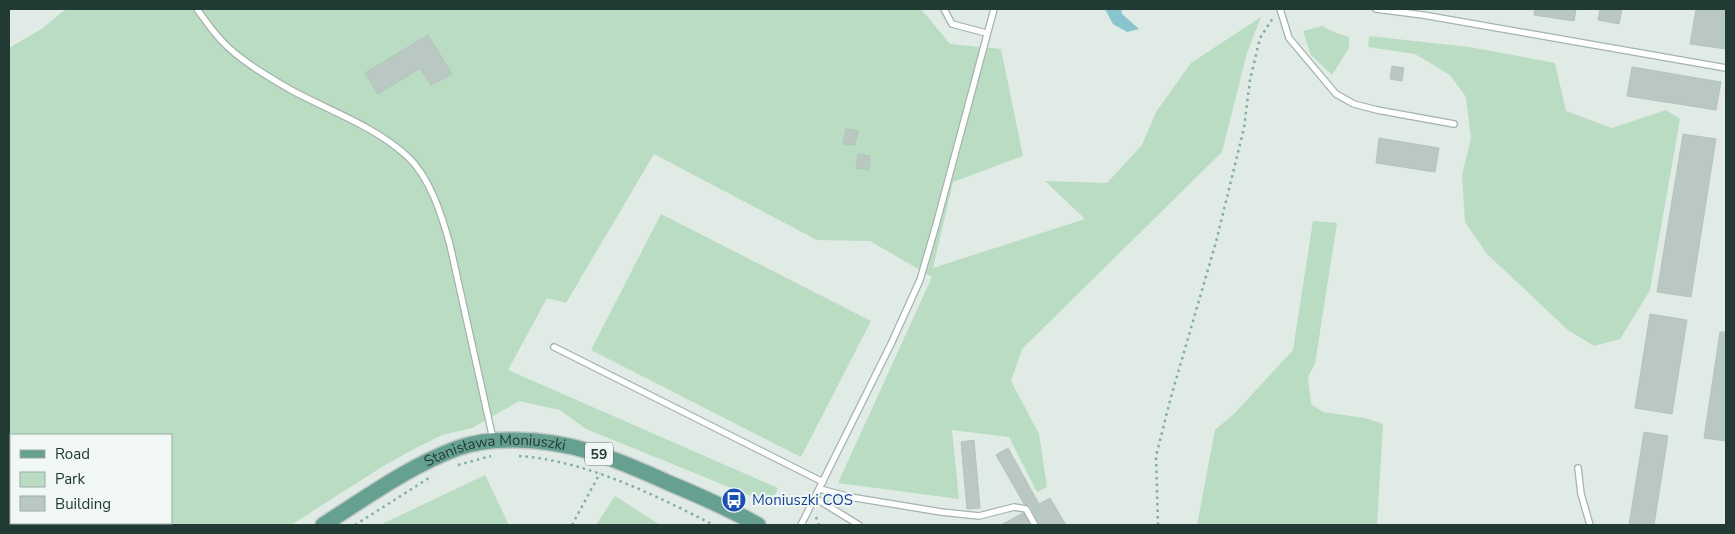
<svg xmlns="http://www.w3.org/2000/svg" width="1735" height="534" font-family="'Nunito Sans',sans-serif">
<style>
.green{fill:#b9dcc2;fill-rule:evenodd}
.water{fill:#89c5cf}
.building{fill:#b9c8c2;stroke:#b3c4bd}
.lines{fill:none;stroke-linecap:round;stroke-linejoin:round}
.service-casing{stroke:#a3b3ad;stroke-width:8}
.primary-casing{stroke:#c1c8c6;stroke-width:18}
.path{stroke:#81ae9f;stroke-width:2.5;stroke-dasharray:2.5 4;stroke-linecap:butt}
.service{stroke:#fff;stroke-width:5.5}
.primary{stroke:#65a090;stroke-width:15}
.labels{text-anchor:middle;dominant-baseline:central;stroke-width:4;stroke-linejoin:round;paint-order:stroke}
.shield{fill:#f0f7f4;stroke:#5f736e;stroke-width:1}
.shield-label{font-size:14px;font-weight:bold;fill:#213b34}
.street-label{font-size:15px;fill:#213b34;stroke:#f0f7f4}
.transit-label{font-size:15px;fill:#164399;stroke:#f0f7f4;text-anchor:start}
</style>
<rect width="100%" height="100%" fill="#e0ebe6"/>
<path class="green" d="M 66,9 L 921,9 L 950,44 L 1001,49 L 1023,156 L 953,182 L 933,268 L 1085,219 L 1045,181 L 1107,183 L 1142,145 L 1156,112 L 1191,63 L 1261,17 L 1247,53 L 1222,152 L 1022,349 L 1011,381 L 1039,434 L 1047,487 L 1037,492 L 1009,437 L 952,430 L 959,499 L 838,483 L 932,277 L 870,241 L 817,240 L 654,154 L 566,303 L 547,298 L 508,370 L 778,488 L 771,504 L 586,429 L 560,410 L 519,401 L 472,428 L 442,435 L 412,450 L 385,465 L 291,525 L 9,525 L 9,48 L 43,28 ZM 11,435 L 171,435 L 171,523 L 11,523 Z
M 1322,26 L 1336,33 L 1349,37 L 1349,48 L 1332,75 L 1311,55 L 1303,31 Z
M 1369,36 L 1469,47 L 1555,63 L 1566,111 L 1612,128 L 1666,110 L 1680,119 L 1650,290 L 1620,339 L 1594,346 L 1568,330 L 1487,254 L 1465,222 L 1462,175 L 1471,138 L 1466,97 L 1450,75 L 1415,54 L 1368,47 Z
M 661,214 L 871,321 L 801,457 L 591,350 Z
M 1313,221 L 1337,223 L 1315,364 L 1308,377 L 1311,404 L 1323,412 L 1365,418 L 1383,424 L 1377,525 L 1197,525 L 1215,430 L 1234,414 L 1293,350 Z
M 485,475 L 509,525 L 380,525 Z
M 615,496 L 660,525 L 596,525 Z"/>
<path class="water" d="M 1105,9 L 1121,9 L 1122,14 L 1139,29 L 1127,32 L 1113,24 Z"/>
<path class="building" d="M 1535,9 L 1576,9 L 1574,21 L 1534,15 Z
M 1600,9 L 1622,9 L 1619,24 L 1598,20 Z
M 1696,9 L 1726,9 L 1726,49 L 1690,44 Z
M 428,35 L 452,74 L 431,85 L 420,68 L 378,94 L 365,73 Z
M 1392,66 L 1404,68 L 1402,81 L 1390,79 Z
M 1632,67 L 1721,82 L 1716,110 L 1627,96 Z
M 846,129 L 858,131 L 855,145 L 843,144 Z
M 1683,134 L 1716,139 L 1691,297 L 1657,292 Z
M 1379,138 L 1439,148 L 1435,172 L 1376,163 Z
M 858,154 L 870,156 L 869,170 L 856,168 Z
M 1650,314 L 1687,320 L 1672,414 L 1635,408 Z
M 1720,332 L 1726,332 L 1726,441 L 1704,438 Z
M 1644,432 L 1668,436 L 1654,525 L 1629,525 Z
M 974,440 L 980,508 L 967,509 L 961,442 Z
M 1008,448 L 1039,504 L 1050,498 L 1066,525 L 1040,525 L 1030,506 L 1024,504 L 996,455 Z
M 1023,513 L 1030,525 L 1001,525 Z"/>
<g class="lines">
<defs>
<path id="service" d="M 197,9 C 204,19 212,30 220,39 C 239,60 267,76 291,90 C 330,111 374,126 407,156 C 430,177 442,216 450,245 L 493,439
M 944,9 L 952,24 L 986,33
M 1280,9 L 1289,38 L 1336,94 L 1354,104 L 1377,110 L 1454,124
M 1376,9 L 1423,15 L 1726,68
M 554,347 L 823,482
M 1578,468 L 1581,494 L 1590,525
M 820,489 L 850,497 L 941,512 L 979,516 L 1014,507 L 1026,509 L 1035,525
M 815,498 L 859,525
M 801,525 L 891,344 L 920,280 L 936,225 L 994,9"/>
<g id="primary">
<path id="s1" d="M 323,525 C 367,497 409,466 458,448 C 475,442 492,440 510,440 C 570,439 616,459 669,483 C 700,496 730,509 758,525"/>
</g>
</defs>
<use href="#service" class="service-casing"/>
<use href="#primary" class="primary-casing"/>
<path class="path" d="M 519,456 C 588,461 654,495 714,525
M 458,465 L 491,456
M 816,517 L 819,525
M 355,525 L 432,476
M 572,525 L 600,473
M 1158,525 L 1156,456 L 1171,397 L 1216,242 L 1244,128 L 1250,80 L 1260,38 L 1273,18"/>
<use href="#service" class="service"/>
<use href="#primary" class="primary"/>
</g>
<defs>
<symbol id="bus-disc" viewBox="-11 -11 22 22"><circle r="9.5" fill="#1a4fb4" stroke="#f0f7f4"/><path d="M-5-6H5V4H4V6H2V4H-2V6H-4V4H-5ZM-3.5-4V0h7V-4ZM-3.5 1.2v1.5H-2V1.2ZM2 1.2v1.5H3.5V1.2Z" fill="#fff"/></symbol>
</defs>
<g fill-rule="evenodd">
<use href="#bus-disc" x="720" y="486" width="28" height="28"/>
</g>
<g class="labels">
<rect class="shield" x="585" y="442.5" width="28" height="23" rx="4"/>
<g class="shield-label">
<text x="599" y="454">59</text>
</g>
<g class="street-label">
<text stroke="none"><textPath href="#s1" startOffset="192">Stanisława Moniuszki</textPath></text>
</g>
<g class="transit-label">
<text x="752" y="500">Moniuszki COS</text>
</g>
</g>
<rect width="1735" height="534" fill="none" stroke="#213b34" stroke-width="20"/>
<rect x="10" y="434" width="162" height="90" fill="#f0f7f4" stroke="#9daca7"/>
<rect x="20" y="450" width="25" height="8" fill="#65a090" stroke="#9daca7"/>
<text x="55" y="459" font-size="15" fill="#213b34">Road</text>
<rect x="20" y="472" width="25" height="15" fill="#b9dcc2" stroke="#9daca7"/>
<text x="55" y="484" font-size="15" fill="#213b34">Park</text>
<rect x="20" y="496" width="25" height="15" fill="#b9c8c2" stroke="#9daca7"/>
<text x="55" y="509" font-size="15" fill="#213b34">Building</text>
</svg>
